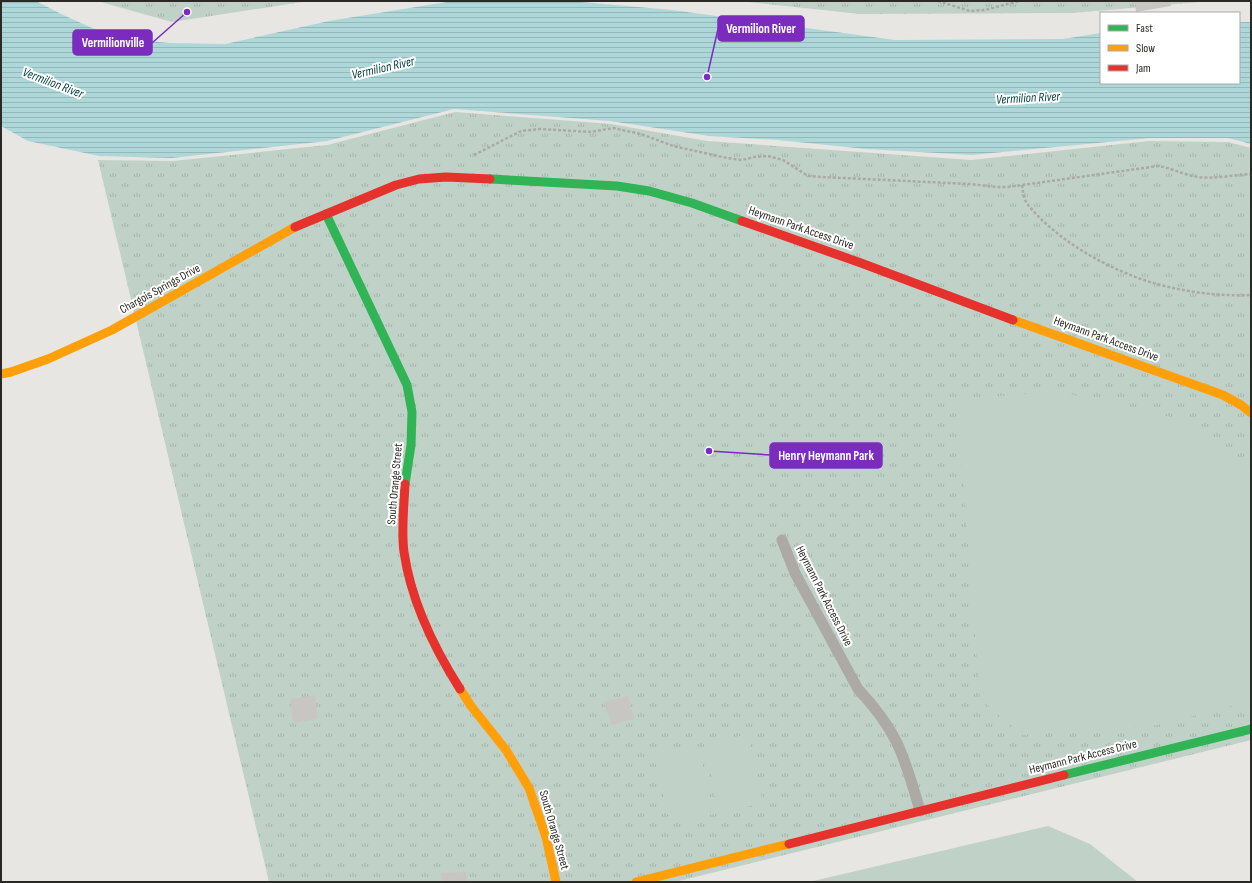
<svg xmlns="http://www.w3.org/2000/svg" width="1252" height="883" font-family="'Sofia Sans Condensed',sans-serif">
<style>
.park{fill:url(#park-tufts)}
.pitch{fill:#c0d2c7}
.water{fill:url(#water-rules)}
.building{fill:#c8c6c3}
.lines{fill:none;stroke-linecap:round;stroke-linejoin:round}
.path{stroke:#aba9a4;stroke-width:2.5;stroke-dasharray:3 2;stroke-linecap:butt}
.lane{stroke:#adaaa5;stroke-width:11}
.fast{stroke:#30b455;stroke-width:9}
.slow{stroke:#ff9f0a;stroke-width:9}
.jam{stroke:#e5322d;stroke-width:9}
.labels{text-anchor:middle;dominant-baseline:central;stroke-width:4;stroke-linejoin:round;paint-order:stroke}
.street-label{font-size:12px;fill:#2a2925;stroke:#fff}
.water-label{font-size:13px;font-style:italic;fill:#094345;stroke:#fff}
.leader{fill:none;stroke:#7b2cbf;stroke-width:1.5}
.callout-dot{fill:#7b2cbf;stroke:#fff;stroke-width:1.5}
.callout{fill:#7b2cbf;stroke:#7b2cbf;stroke-width:1.5}
.callout-label{font-size:13px;text-anchor:middle;font-weight:bold;fill:#fff}
</style>
<defs>
<pattern id="park-tufts" width="24" height="20" patternUnits="userSpaceOnUse"><rect width="24" height="20" fill="#c0d2c7"/><path d="M3 7l-1-3M5 7V3M7 7l1-3M15 17l-1-3M17 17v-4M19 17l1-3" fill="none" stroke="#a5b4ab"/></pattern>
<pattern id="water-rules" width="6" height="5" patternUnits="userSpaceOnUse"><rect width="6" height="5" fill="#add7d8"/><path d="M0 2.5h6" fill="none" stroke="#95b9b9"/></pattern>
</defs>
<rect width="100%" height="100%" fill="#e7e6e2"/>
<path class="park" d="M 97,1 L 309,1 L 172,22 Z
M 739,1 L 1212,1 L 1073,13 L 860,14 Z
M 455,112 L 611,124 L 707,141 L 971,160 L 1149,141 L 1228,142 L 1251,148 L 1251,740 L 675,882 L 269,882 L 98,160 L 173,161 L 327,145 Z"/>
<path class="pitch" d="M 1055,391 L 1180,419 L 1251,480 L 1251,701 L 1158,725 L 1022,735 L 980,699 L 957,400 Z
M 748,734 L 763,803 L 719,813 L 704,744 Z
M 698,745 L 714,814 L 670,824 L 654,755 Z
M 1048,826 L 1090,844 L 1138,882 L 809,882 Z"/>
<path class="water" d="M 1,1 L 36,1 L 61,14 L 112,37 L 169,43 L 225,44 L 329,21 L 453,1 L 570,1 L 672,10 L 895,40 L 1063,39 L 1101,33 L 1101,83 L 1239,83 L 1239,22 L 1251,22 L 1251,144 L 1228,138 L 1150,138 L 972,155 L 866,149 L 778,140 L 709,136 L 610,121 L 454,109 L 327,141 L 172,158 L 99,156 L 28,141 L 1,126 Z"/>
<path class="building" d="M 1135,1 L 1170,1 L 1171,6 L 1136,12 Z
M 315,695 L 318,719 L 293,723 L 290,699 Z
M 628,696 L 634,719 L 611,725 L 604,702 Z
M 466,872 L 467,882 L 442,882 L 441,873 Z"/>
<g class="lines">
<path class="path" d="M 938,1 L 970,11 L 985,10 L 1019,1
M 474,155 L 521,131 L 540,129 L 591,132 L 613,128 L 641,134 L 673,146 L 727,158 L 742,160 L 754,157 L 768,156 L 783,160 L 808,176 L 822,177 L 970,184 L 996,187 L 1008,187 L 1158,166 C 1172,168 1184,175 1198,177 C 1215,179 1234,175 1251,174
M 1022,185 C 1023,190 1023,195 1025,200 C 1029,207 1035,213 1041,219 C 1076,253 1130,280 1178,289 C 1202,294 1227,296 1251,295"/>
<path class="lane" d="M 782,540 L 795,573 L 858,689 C 872,704 887,723 896,741 C 907,763 913,787 920,811"/>
<path class="fast" d="M 490,179 L 617,186 L 649,191 L 692,203 L 742,221
M 326,214 L 407,385 L 412,412 L 411,445 L 405,484
M 1064,775 L 1251,729"/>
<path class="slow" d="M 1013,320 L 1223,395 L 1241,405 L 1251,413
M 1,374 L 11,372 L 48,359 L 112,330 L 295,227
M 460,689 L 471,706 L 506,750 L 529,788 L 546,837 L 556,882
M 636,882 L 789,844"/>
<path class="jam" d="M 742,221 L 861,263 L 1013,320
M 295,227 L 396,185 L 419,179 L 446,177 L 490,179
M 405,484 C 404,507 401,530 404,552 C 411,601 434,648 460,689
M 789,844 L 1064,775"/>
</g>
<g class="labels">
<g class="street-label">
<text transform="translate(801 228) rotate(19)">Heymann Park Access Drive</text>
<text transform="translate(160 289) rotate(-29)">Chargois Springs Drive</text>
<text transform="translate(1106 339) rotate(20)">Heymann Park Access Drive</text>
<text transform="translate(395 484) rotate(-85)">South Orange Street</text>
<text transform="translate(824 596) rotate(63)">Heymann Park Access Drive</text>
<text transform="translate(1083 757) rotate(-14)">Heymann Park Access Drive</text>
<text transform="translate(554 830) rotate(74)">South Orange Street</text>
</g>
<g class="water-label">
<text transform="translate(383 68) rotate(-13)">Vermilion River</text>
<text transform="translate(53 83) rotate(21)">Vermilion River</text>
<text transform="translate(1028 98) rotate(-3)">Vermilion River</text>
</g>
</g>
<path class="leader" d="M707 77L718 29M187 12L152 43M709 451L770 455"/>
<g class="callout-dot">
<circle cx="707" cy="77" r="4"/>
<circle cx="187" cy="12" r="4"/>
<circle cx="709" cy="451" r="4"/>
</g>
<g class="callout">
<rect x="718" y="16" width="86" height="25" rx="4"/>
<rect x="73" y="30" width="79" height="25" rx="4"/>
<rect x="770" y="443" width="112" height="25" rx="4"/>
</g>
<g class="callout-label">
<text x="761" y="33">Vermilion River</text>
<text x="113" y="47">Vermilionville</text>
<text x="826" y="460">Henry Heymann Park</text>
</g>
<rect width="1252" height="883" fill="none" stroke="#2a2925" stroke-width="4"/>
<rect x="1100" y="12" width="140" height="72" fill="#ffffff" stroke="#aaa9a8"/>
<rect x="1108" y="25" width="20" height="6" fill="#30b455" stroke="#aaa9a8"/>
<text x="1136" y="32" font-size="12" fill="#2a2925">Fast</text>
<rect x="1108" y="45" width="20" height="6" fill="#ff9f0a" stroke="#aaa9a8"/>
<text x="1136" y="52" font-size="12" fill="#2a2925">Slow</text>
<rect x="1108" y="65" width="20" height="6" fill="#e5322d" stroke="#aaa9a8"/>
<text x="1136" y="72" font-size="12" fill="#2a2925">Jam</text>
</svg>
